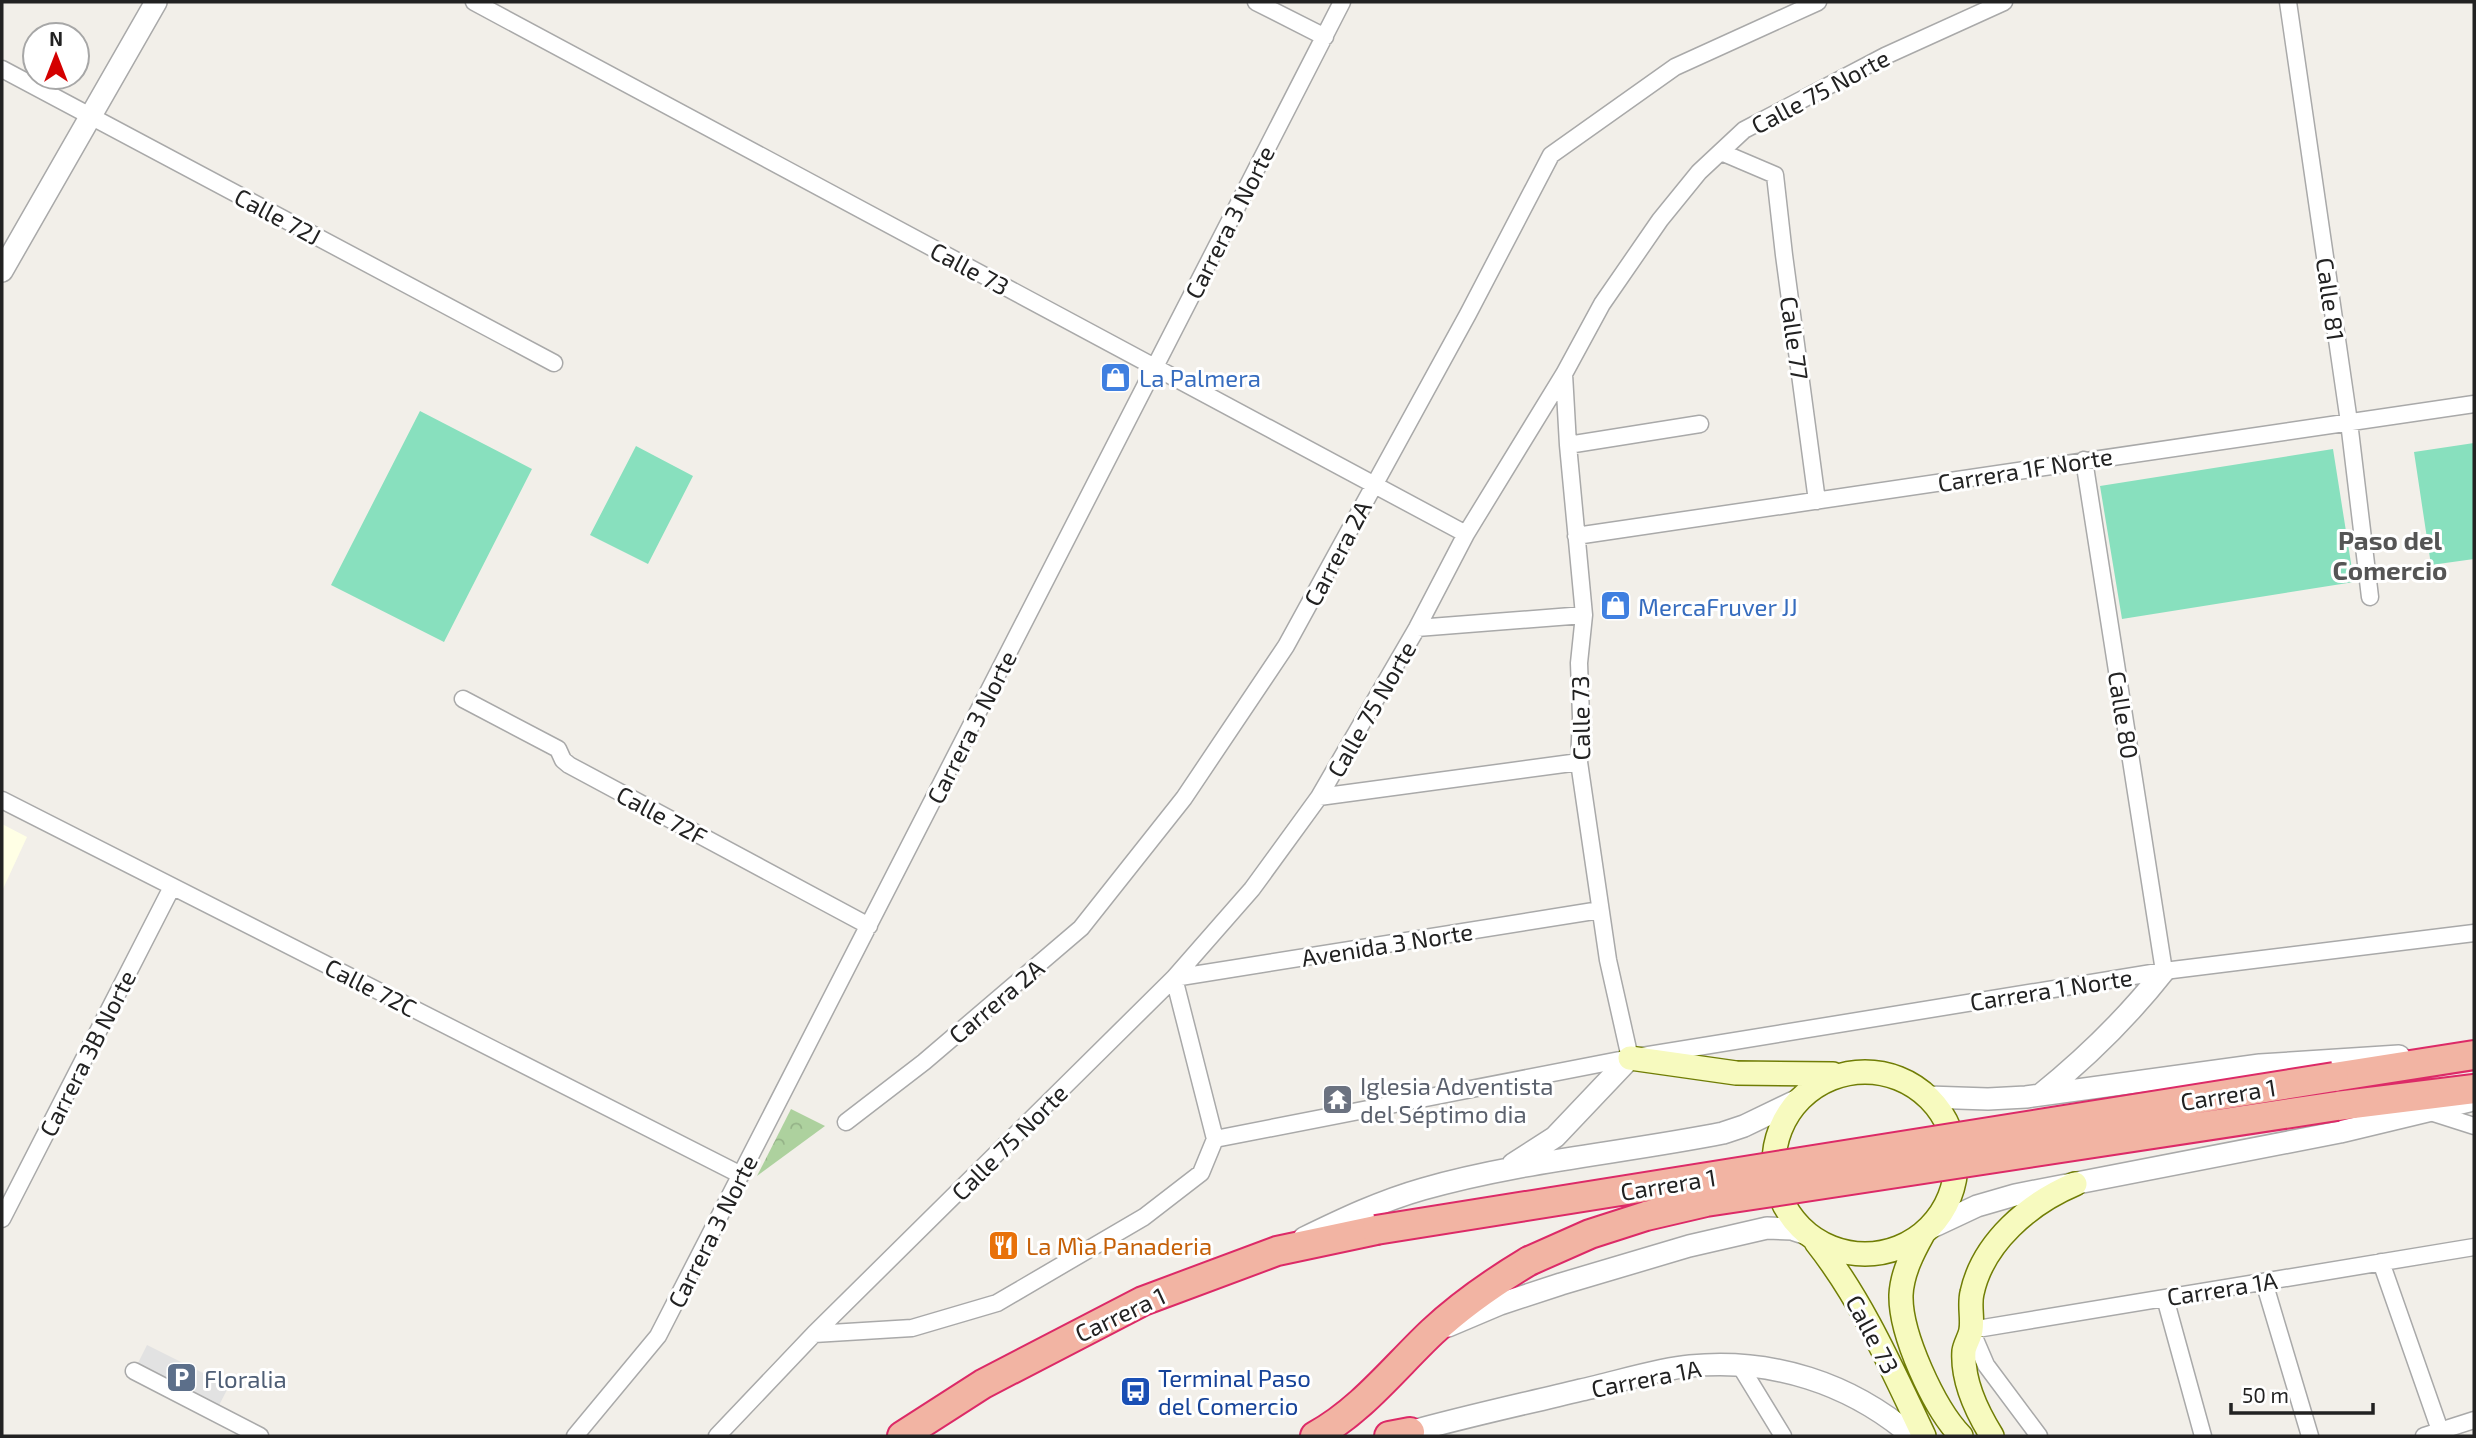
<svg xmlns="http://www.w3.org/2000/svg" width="2476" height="1438" font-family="'Exo 2',sans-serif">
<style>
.education{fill:#ffffe5}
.forest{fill:url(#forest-crowns)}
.pitch{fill:#88e0be}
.parking{fill:#e2e2e2}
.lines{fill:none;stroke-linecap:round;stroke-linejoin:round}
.minor-casing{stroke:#a9a9a9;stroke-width:19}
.tertiary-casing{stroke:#a9a9a9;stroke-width:24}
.secondary-casing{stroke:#707d05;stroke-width:26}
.trunk-casing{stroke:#dc2a67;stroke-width:32}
.minor{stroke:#fff;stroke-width:16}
.tertiary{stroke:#fff;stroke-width:21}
.secondary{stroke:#f7fabf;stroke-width:23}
.trunk{stroke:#f2b4a3;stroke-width:28}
.trunk-bridge-casing{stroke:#dc2a67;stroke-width:32;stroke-linecap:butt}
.trunk-bridge{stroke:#f2b4a3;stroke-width:28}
.labels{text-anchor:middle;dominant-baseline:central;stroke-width:6;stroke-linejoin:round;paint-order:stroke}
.street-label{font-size:24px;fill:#222;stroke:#fff}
.shop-label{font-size:24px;fill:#366cbe;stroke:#fff;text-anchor:start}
.worship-label{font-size:24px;fill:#5b616d;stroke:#fff;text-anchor:start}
.food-label{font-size:24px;fill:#c56008;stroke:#fff;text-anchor:start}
.transit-label{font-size:24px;fill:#164399;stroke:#fff;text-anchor:start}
.service-label{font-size:24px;fill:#4e5e75;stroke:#fff;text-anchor:start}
.neighbourhood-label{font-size:26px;font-weight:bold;fill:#555;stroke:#fff}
</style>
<defs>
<pattern id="forest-crowns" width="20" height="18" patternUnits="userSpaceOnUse" patternTransform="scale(1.75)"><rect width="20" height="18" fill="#add19e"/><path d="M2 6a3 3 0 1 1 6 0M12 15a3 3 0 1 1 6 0" fill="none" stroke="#95b388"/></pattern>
</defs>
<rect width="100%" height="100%" fill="#f2efe9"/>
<path class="education" d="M 2,824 L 27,837 L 2,891 Z"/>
<path class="forest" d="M 791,1109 L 825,1126 L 757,1176 Z"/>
<path class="pitch" d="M 420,411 L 532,469 L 444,642 L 331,585 Z
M 2474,443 L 2474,559 L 2431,565 L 2414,452 Z
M 636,446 L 693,476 L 648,564 L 590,535 Z
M 2333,449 L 2354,582 L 2122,619 L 2100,486 Z"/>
<path class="parking" d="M 147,1345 L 229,1386 L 215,1413 L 134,1371 Z"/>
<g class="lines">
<defs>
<path id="minor" d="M 474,2 L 1466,534
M 1256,2 L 1325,37
M 2288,2 L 2349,422 L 2370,597
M 2,69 L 554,363
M 1721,152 L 1775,175 L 1784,255 L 1817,501
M 1564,374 L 1568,445 L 1584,615 L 1579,663 L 1581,717 L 1579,762 L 1608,960 L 1630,1058
M 1568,445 L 1700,424
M 2084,460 L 2164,971
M 1576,536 L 2474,404
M 1417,628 L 1584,615
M 463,699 L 558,749 L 563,760 L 569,765 L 869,926
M 1319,797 L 1579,762
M 2,800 L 741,1175
M 2427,1111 L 2474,1126
M 846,1122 L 924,1062 L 1081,928 L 1184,798 L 1286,646 L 1468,314 L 1551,155 L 1675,67 L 1818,2
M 1215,1139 L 1630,1058 L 2164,971 L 2474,933
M 1215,1139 L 1174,978 L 1600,910
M 2,1219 L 172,887
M 2381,1262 L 2442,1436
M 2264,1282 L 2310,1436
M 2165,1298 L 2203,1436
M 814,1334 L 912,1328 L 997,1303 L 1144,1217 L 1201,1173 L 1215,1139
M 1739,1364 L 1783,1436
M 134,1371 L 260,1436
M 575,1436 L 658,1336 L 1342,2
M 717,1436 L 814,1334 L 1174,978 L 1252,889 L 1319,797 L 1417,628 L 1466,534 L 1564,374 L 1602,304 L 1660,220 L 1699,172 L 1744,130 L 1885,56 L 2004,2
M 2039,1436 L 1986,1365 L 1971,1330 L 2474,1247
M 2424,1436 L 2474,1420"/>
<path id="tertiary" d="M 2,271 L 156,2
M 2040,1095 C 2086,1058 2127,1018 2164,971
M 1928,1097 L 1988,1099 L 2026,1097 L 2260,1065 L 2399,1056
M 1513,1164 L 1555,1137 L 1630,1058
M 1928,1229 L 1977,1206 L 2015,1195 L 2340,1132 L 2469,1101
M 1304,1238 C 1343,1219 1381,1201 1423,1189 C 1521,1161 1623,1153 1723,1133 L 1744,1126 L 1798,1100
M 1448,1326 L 1500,1304 L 1561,1284 L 1689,1246 L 1767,1228 L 1792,1229 L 1807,1234
M 1410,1432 C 1467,1416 1524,1404 1581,1390 C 1614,1383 1657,1369 1690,1366 C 1772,1358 1850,1383 1912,1436"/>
<path id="secondary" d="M 1630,1058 L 1736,1073 L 1833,1074
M1774 1163a91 91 0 1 1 182 0a91 91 0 1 1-182 0Z
M 1923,1234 C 1913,1252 1902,1273 1901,1295 C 1900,1334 1934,1408 1961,1436
M 1816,1242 C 1862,1300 1892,1369 1924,1436
M 1992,1436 C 1977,1412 1962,1380 1964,1351 C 1965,1344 1970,1337 1971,1330 C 1973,1318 1969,1305 1972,1293 C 1983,1242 2030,1203 2075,1184"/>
<path id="trunk" d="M 2334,1077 L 2474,1055
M 2337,1106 L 2474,1089
M 902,1436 L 983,1384 L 1143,1301 L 1277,1251 L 1376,1230
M 1315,1436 C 1361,1411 1395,1367 1432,1332 C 1462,1304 1494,1282 1529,1261
M 1389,1436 L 1410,1432"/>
</defs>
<use href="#minor" class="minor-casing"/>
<use href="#tertiary" class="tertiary-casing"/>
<use href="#secondary" class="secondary-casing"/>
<use href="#trunk" class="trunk-casing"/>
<use href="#minor" class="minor"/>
<use href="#tertiary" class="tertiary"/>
<use href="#secondary" class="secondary"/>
<use href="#trunk" class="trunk"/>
<defs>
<path id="trunk-bridge" d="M 1376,1230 L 2334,1077
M 1529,1261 L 1590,1234 L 1646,1216 L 1706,1202 L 2337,1106"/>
</defs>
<use href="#trunk-bridge" class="trunk-bridge-casing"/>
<use href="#trunk-bridge" class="trunk-bridge"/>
</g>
<defs>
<symbol id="shop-square" viewBox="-11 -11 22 22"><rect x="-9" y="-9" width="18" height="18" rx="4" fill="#3f7fe0" stroke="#fff"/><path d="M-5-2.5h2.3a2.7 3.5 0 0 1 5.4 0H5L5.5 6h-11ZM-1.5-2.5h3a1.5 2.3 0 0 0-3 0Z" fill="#fff"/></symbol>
<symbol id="temple-square" viewBox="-11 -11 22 22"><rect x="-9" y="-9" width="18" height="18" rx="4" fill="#6b7280" stroke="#fff"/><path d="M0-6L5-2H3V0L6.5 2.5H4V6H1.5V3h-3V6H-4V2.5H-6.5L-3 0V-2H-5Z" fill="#fff"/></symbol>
<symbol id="restaurant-square" viewBox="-11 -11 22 22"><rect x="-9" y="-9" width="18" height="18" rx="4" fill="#e8710a" stroke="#fff"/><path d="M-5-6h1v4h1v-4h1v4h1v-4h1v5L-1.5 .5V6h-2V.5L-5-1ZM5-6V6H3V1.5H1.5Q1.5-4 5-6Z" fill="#fff"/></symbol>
<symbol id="parking-square" viewBox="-11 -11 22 22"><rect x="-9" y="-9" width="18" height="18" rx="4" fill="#5c6f8a" stroke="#fff"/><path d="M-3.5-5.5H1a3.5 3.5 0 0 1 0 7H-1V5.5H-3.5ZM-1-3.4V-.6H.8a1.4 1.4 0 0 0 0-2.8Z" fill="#fff"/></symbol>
<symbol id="bus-square" viewBox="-11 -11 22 22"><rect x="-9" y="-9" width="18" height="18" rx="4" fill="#1a4fb4" stroke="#fff"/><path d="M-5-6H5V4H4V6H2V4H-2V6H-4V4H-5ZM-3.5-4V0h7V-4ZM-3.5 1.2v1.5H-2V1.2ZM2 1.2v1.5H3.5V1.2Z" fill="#fff"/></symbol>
</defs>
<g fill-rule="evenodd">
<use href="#shop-square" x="1098" y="360" width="35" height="35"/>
<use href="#shop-square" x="1598" y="588" width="35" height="35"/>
<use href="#temple-square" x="1320" y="1082" width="35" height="35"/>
<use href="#restaurant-square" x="986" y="1228" width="35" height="35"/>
<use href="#parking-square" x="164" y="1360" width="35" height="35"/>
<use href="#bus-square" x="1118" y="1374" width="35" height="35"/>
</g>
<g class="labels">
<g class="street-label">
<text transform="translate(1820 91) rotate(-28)">Calle 75 Norte</text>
<text transform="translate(278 216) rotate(28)">Calle 72J</text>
<text transform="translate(1229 222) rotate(-63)">Carrera 3 Norte</text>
<text transform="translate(970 268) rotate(28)">Calle 73</text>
<text transform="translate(2331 299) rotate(82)">Calle 81</text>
<text transform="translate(1795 338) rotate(82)">Calle 77</text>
<text transform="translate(2025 469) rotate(-9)">Carrera 1F Norte</text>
<text transform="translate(1337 553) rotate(-62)">Carrera 2A</text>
<text transform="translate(1371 709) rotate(-60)">Calle 75 Norte</text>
<text transform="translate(2124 715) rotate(81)">Calle 80</text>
<text transform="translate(1580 718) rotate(-91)">Calle 73</text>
<text transform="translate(971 727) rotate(-63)">Carrera 3 Norte</text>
<text transform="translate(662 815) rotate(28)">Calle 72F</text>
<text transform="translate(1387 944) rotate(-9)">Avenida 3 Norte</text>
<text transform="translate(371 987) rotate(27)">Calle 72C</text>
<text transform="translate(2051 989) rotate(-9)">Carrera 1 Norte</text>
<text transform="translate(996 1001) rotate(-40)">Carrera 2A</text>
<text transform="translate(87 1053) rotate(-63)">Carrera 3B Norte</text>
<text transform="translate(2228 1094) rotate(-9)">Carrera 1</text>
<text transform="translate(1009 1142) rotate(-45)">Calle 75 Norte</text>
<text transform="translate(1668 1184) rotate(-9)">Carrera 1</text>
<text transform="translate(712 1231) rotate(-63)">Carrera 3 Norte</text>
<text transform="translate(2222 1288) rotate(-9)">Carrera 1A</text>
<text transform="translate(1120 1314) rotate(-25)">Carrera 1</text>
<text transform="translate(1873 1334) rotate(62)">Calle 73</text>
<text transform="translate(1646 1378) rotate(-11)">Carrera 1A</text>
</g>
<g class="shop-label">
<text x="1139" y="377">La Palmera</text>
<text x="1638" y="606">MercaFruver JJ</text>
</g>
<g class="worship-label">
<text x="1360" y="1085">Iglesia Adventista<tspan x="1360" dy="28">del Séptimo dia</tspan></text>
</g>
<g class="food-label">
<text x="1026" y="1245">La Mìa Panaderia</text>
</g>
<g class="transit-label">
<text x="1158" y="1377">Terminal Paso<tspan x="1158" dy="28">del Comercio</tspan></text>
</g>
<g class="service-label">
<text x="204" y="1378">Floralia</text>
</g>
<g class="neighbourhood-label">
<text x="2390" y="539">Paso del<tspan x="2390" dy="30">Comercio</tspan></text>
</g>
</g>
<rect width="2476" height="1438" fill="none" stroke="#222222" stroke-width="7"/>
<g transform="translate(56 56)"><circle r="33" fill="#ffffff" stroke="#a7a7a7" stroke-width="2"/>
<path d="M0-5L12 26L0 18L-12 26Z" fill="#d40000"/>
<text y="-10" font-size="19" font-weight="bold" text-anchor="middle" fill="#222222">N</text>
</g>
<path d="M2231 1403v10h142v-10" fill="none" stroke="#222222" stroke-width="3.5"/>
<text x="2242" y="1403" font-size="21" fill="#222222" stroke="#ffffff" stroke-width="5" paint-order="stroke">50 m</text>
</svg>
